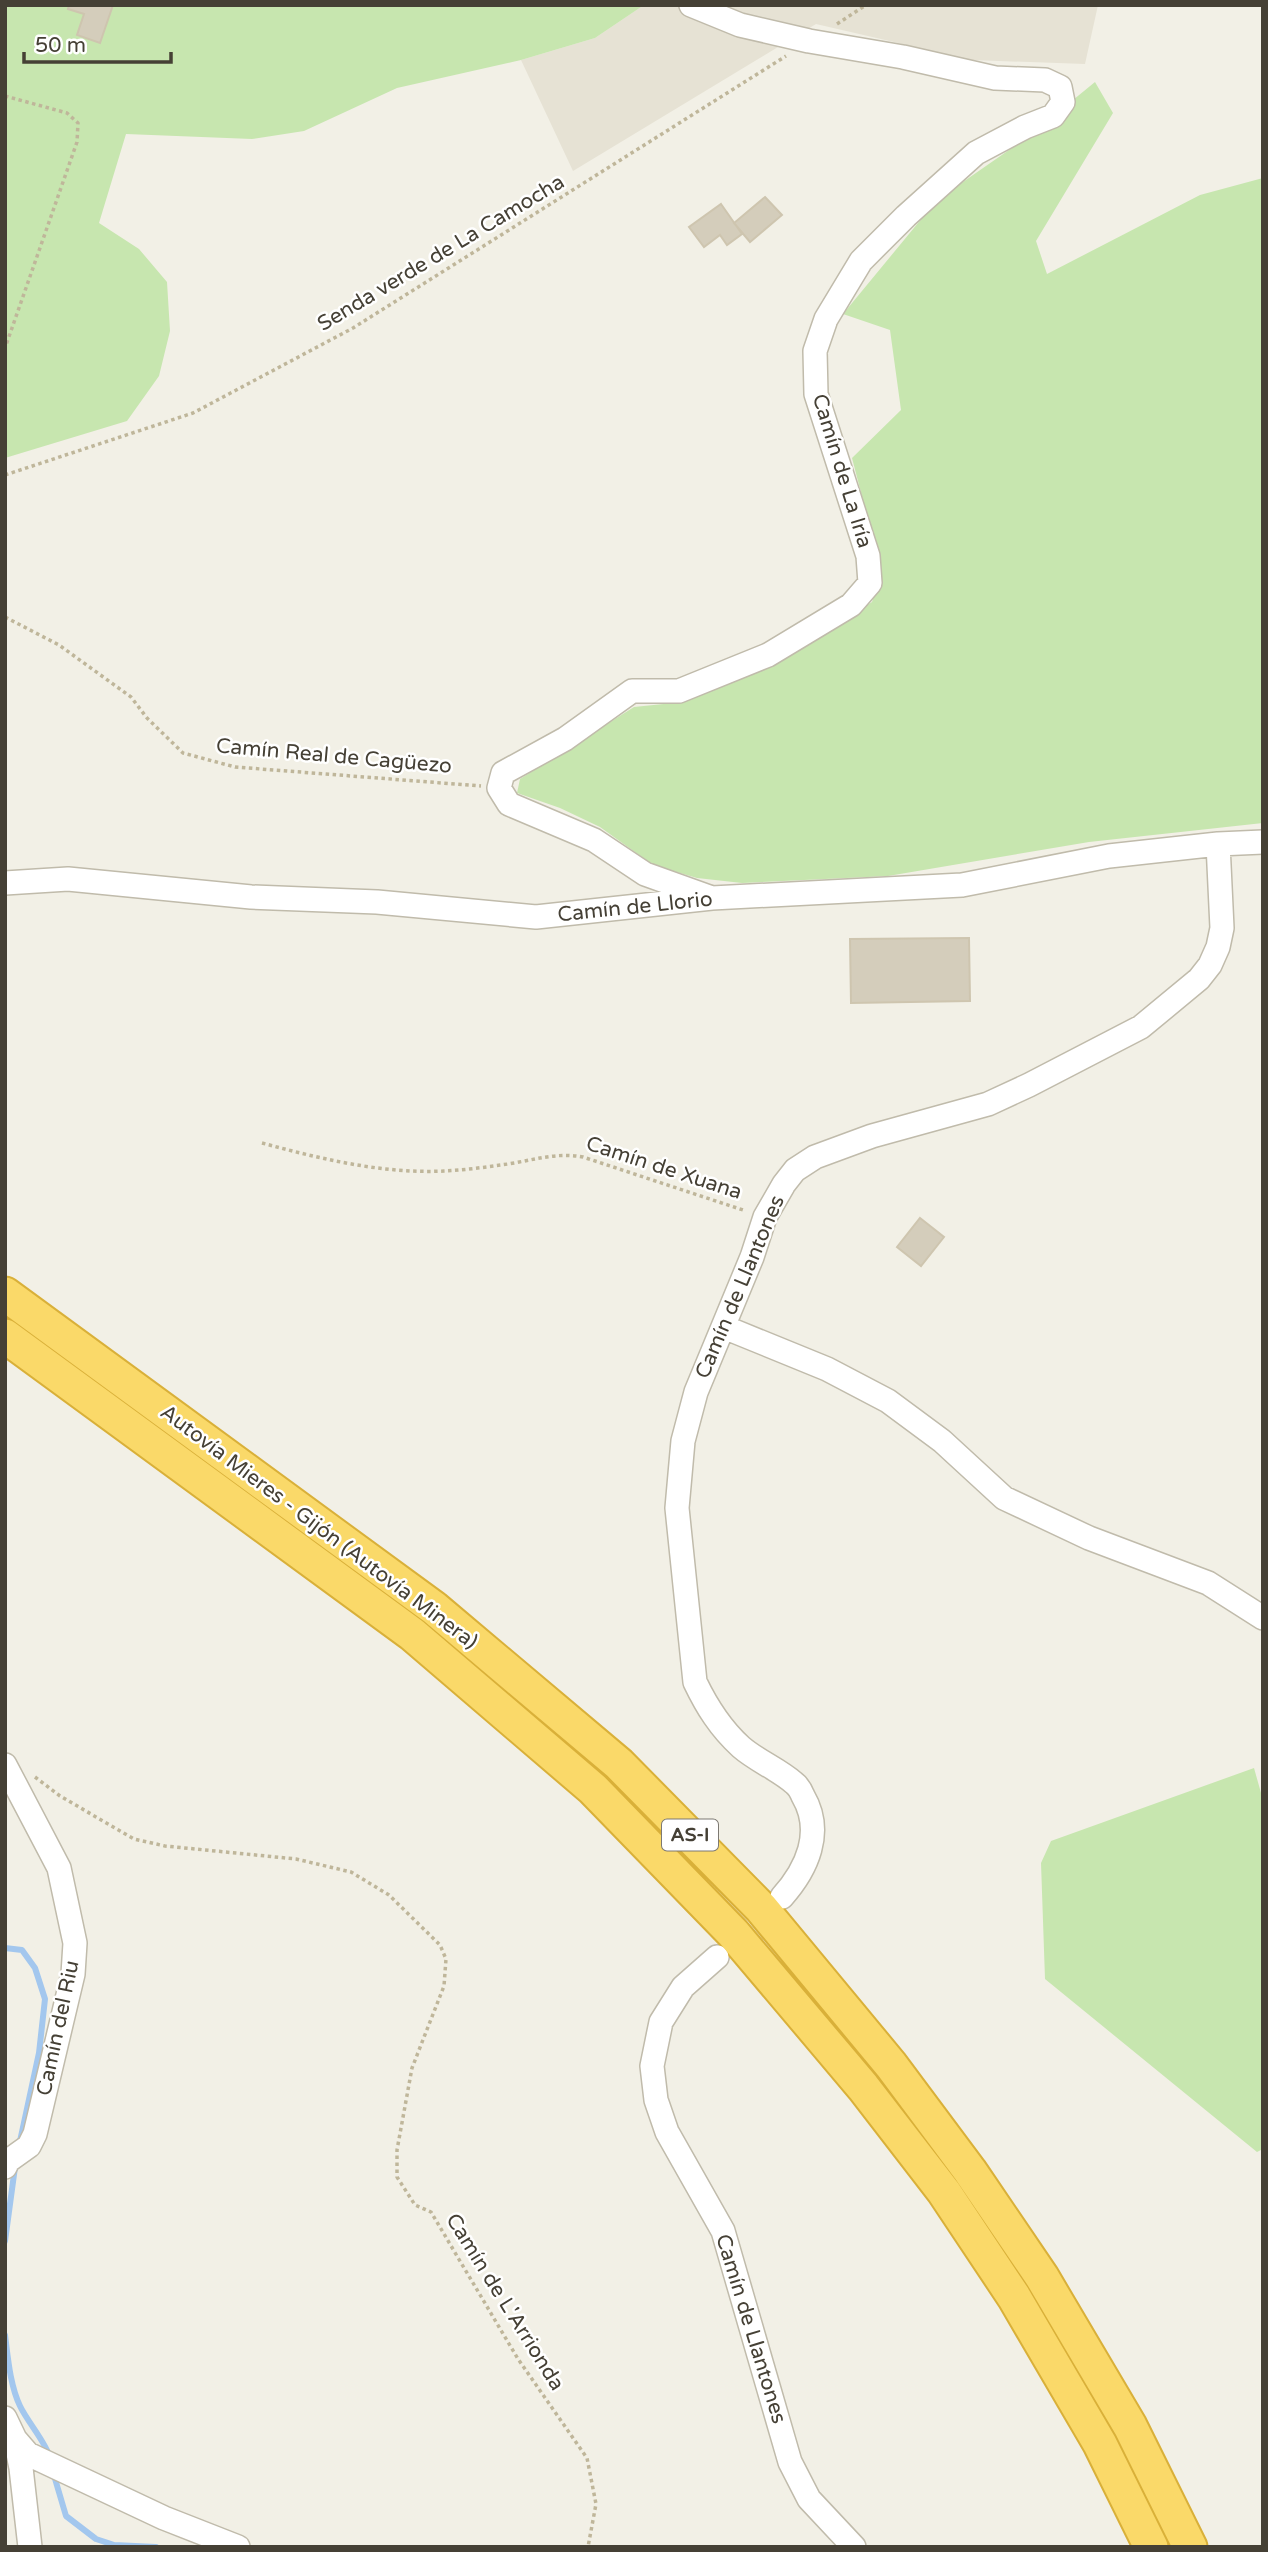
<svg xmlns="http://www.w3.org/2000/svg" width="1268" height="2552" font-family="'Varela Round',sans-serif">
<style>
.residential{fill:#e6e2d4}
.green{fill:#c7e6af}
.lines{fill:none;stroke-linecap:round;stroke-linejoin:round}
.stream{stroke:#a3c7ee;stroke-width:6}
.building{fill:#d4cdbb;stroke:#cec5af;stroke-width:2}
.minor-casing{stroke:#c0bbab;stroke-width:26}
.highway-casing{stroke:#d9b039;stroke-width:37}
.path{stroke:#bfb69a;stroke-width:3.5;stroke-dasharray:3.5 3.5;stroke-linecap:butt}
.minor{stroke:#fff;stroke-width:23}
.highway{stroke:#fad969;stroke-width:33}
.labels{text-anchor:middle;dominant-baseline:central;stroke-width:5;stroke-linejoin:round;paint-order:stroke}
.shield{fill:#fff;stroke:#7d7972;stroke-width:2}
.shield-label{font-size:19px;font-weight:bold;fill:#454035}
.street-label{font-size:21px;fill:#454035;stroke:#fff}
</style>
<rect width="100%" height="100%" fill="#f2f0e6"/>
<path class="residential" d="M 644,5 L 1098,5 L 1085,64 L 972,60 L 816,24 L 573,171 L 521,60 L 595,38 Z"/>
<path class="green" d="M 5,5 L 644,5 L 595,38 L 521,60 L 397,88 L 304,131 L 252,139 L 126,134 L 99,223 L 139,249 L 167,282 L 170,331 L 159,376 L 127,421 L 5,458 Z
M 1095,82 L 1113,113 L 1036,241 L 1047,274 L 1200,195 L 1263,178 L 1263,823 L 1089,842 L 888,876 L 742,883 L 697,878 L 653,865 L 600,827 L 560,808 L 517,793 L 520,779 L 634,707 L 683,702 L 764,668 L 872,602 L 882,573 L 852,458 L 901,410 L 890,330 L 843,314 L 937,200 L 1029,136 Z
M 1254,1768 L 1263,1800 L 1263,2149 L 1257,2152 L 1045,1979 L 1041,1863 L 1051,1841 Z"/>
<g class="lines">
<path class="stream" d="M 5,1948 L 22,1950 L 35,1968 L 45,1999 L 39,2053 L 19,2146
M 5,2241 L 15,2167
M 5,2335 C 8,2358 10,2385 20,2406 C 27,2421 47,2444 50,2458
M 53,2472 L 66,2516 L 96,2539 L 114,2545 L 156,2547"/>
</g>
<path class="building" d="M 69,5 L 113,5 L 100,43 L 77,35 L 84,14 L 68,9 Z
M 765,197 L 782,215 L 750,242 L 734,223 Z
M 721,204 L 742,234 L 727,245 L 720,235 L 704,247 L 689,227 Z
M 969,938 L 970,1001 L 851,1003 L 850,939 Z
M 920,1218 L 944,1237 L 921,1266 L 897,1247 Z"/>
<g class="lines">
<defs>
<path id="minor" d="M 691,5 L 740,25 L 809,41 L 903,57 L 995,78 L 1045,80 L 1060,87 L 1063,102 L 1053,116 L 1025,127 L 976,153 L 906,216 L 861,261 L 826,319 L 815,351 L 816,394 L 868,556 L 870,583 L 851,605 L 768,655 L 679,691 L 632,691 L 565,739 L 503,773 L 499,788 L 509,804 L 594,840 L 645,874 L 712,898
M 5,883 L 68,879 L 251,897 L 377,902 L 536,917 L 712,898 L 962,885 L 1109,856 L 1218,844 L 1263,842
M 724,1327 L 827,1369 L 888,1401 L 942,1441 L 1004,1498 L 1089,1538 L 1208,1583 L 1263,1618
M 5,1765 L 59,1868 L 75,1943 L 73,1974 L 35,2134 L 29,2146 L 8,2161 L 5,2167
M 782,1897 C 807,1869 824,1832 803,1796 C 801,1791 798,1786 794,1783 C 778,1769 757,1761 741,1747 C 720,1728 707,1707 695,1682 L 677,1508 L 683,1441 L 696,1392 L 752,1257 L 765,1217 L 784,1184 L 795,1170 L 815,1157 L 872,1136 L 988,1104 L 1029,1085 L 1141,1027 L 1199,979 L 1210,965 L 1218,947 L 1222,928 L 1218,844
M 717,1957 L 683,1987 L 661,2022 L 652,2066 L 656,2100 L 667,2132 L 723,2231 L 790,2462 L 809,2499 L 854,2547
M 5,2418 L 15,2439 L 28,2454 L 164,2518 L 238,2547
M 15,2439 L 21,2468 L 30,2547"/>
<path id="highway" d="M 5,1294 L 434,1608 L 619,1764 L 761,1908 L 891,2065 L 970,2171 L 1042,2277 L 1130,2426 L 1190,2547
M 5,1336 L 412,1634 L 593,1789 L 733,1933 L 863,2087 L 944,2192 L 1014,2297 L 1100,2444 L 1151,2547"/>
</defs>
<use href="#minor" class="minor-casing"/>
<use href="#highway" class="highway-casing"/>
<path class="path" d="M 837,24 L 866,5
M 5,96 L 67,113 L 78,123 L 77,142 L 5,348
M 5,475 L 193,413 L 353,328 L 786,56
M 5,617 L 59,645 L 131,697 L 147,718 L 183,753 L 235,767 L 481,786
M 262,1143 C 321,1159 383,1174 444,1171 C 465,1170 487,1167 508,1164 C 534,1160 557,1152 583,1157 L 746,1211
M 35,1777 L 60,1796 L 134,1839 L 165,1846 L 296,1859 L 351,1872 L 389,1895 L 440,1945 L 446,1959 L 444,1986 L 412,2068 L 397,2150 L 397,2177 L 415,2205 L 431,2212 L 518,2359 L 587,2458 L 596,2504 L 588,2547"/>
<use href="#minor" class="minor"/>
<use href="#highway" class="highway"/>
</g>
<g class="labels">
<rect class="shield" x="662" y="1819.5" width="56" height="31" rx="5"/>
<g class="shield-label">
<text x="690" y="1835">AS-I</text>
</g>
<g class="street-label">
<text transform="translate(441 253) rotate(-31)">Senda verde de La Camocha</text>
<text transform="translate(842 471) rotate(73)">Camín de La Iría</text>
<text transform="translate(334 756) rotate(5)">Camín Real de Cagüezo</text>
<text transform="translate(635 907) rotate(-6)">Camín de Llorio</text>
<text transform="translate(664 1168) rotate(18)">Camín de Xuana</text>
<text transform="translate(740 1287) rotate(-67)">Camín de Llantones</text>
<text transform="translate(319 1527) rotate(37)">Autovía Mieres - Gijón (Autovía Minera)</text>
<text transform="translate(58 2028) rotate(-78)">Camín del Riu</text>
<text transform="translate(505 2302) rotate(58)">Camín de L'Arrionda</text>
<text transform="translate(751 2329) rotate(73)">Camín de Llantones</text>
</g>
</g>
<rect width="1268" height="2552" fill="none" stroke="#454035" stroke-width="14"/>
<path d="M24 52v10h147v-10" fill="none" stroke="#454035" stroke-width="3.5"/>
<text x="35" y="52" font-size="21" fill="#454035" stroke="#ffffff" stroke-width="5" paint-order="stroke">50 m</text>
</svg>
